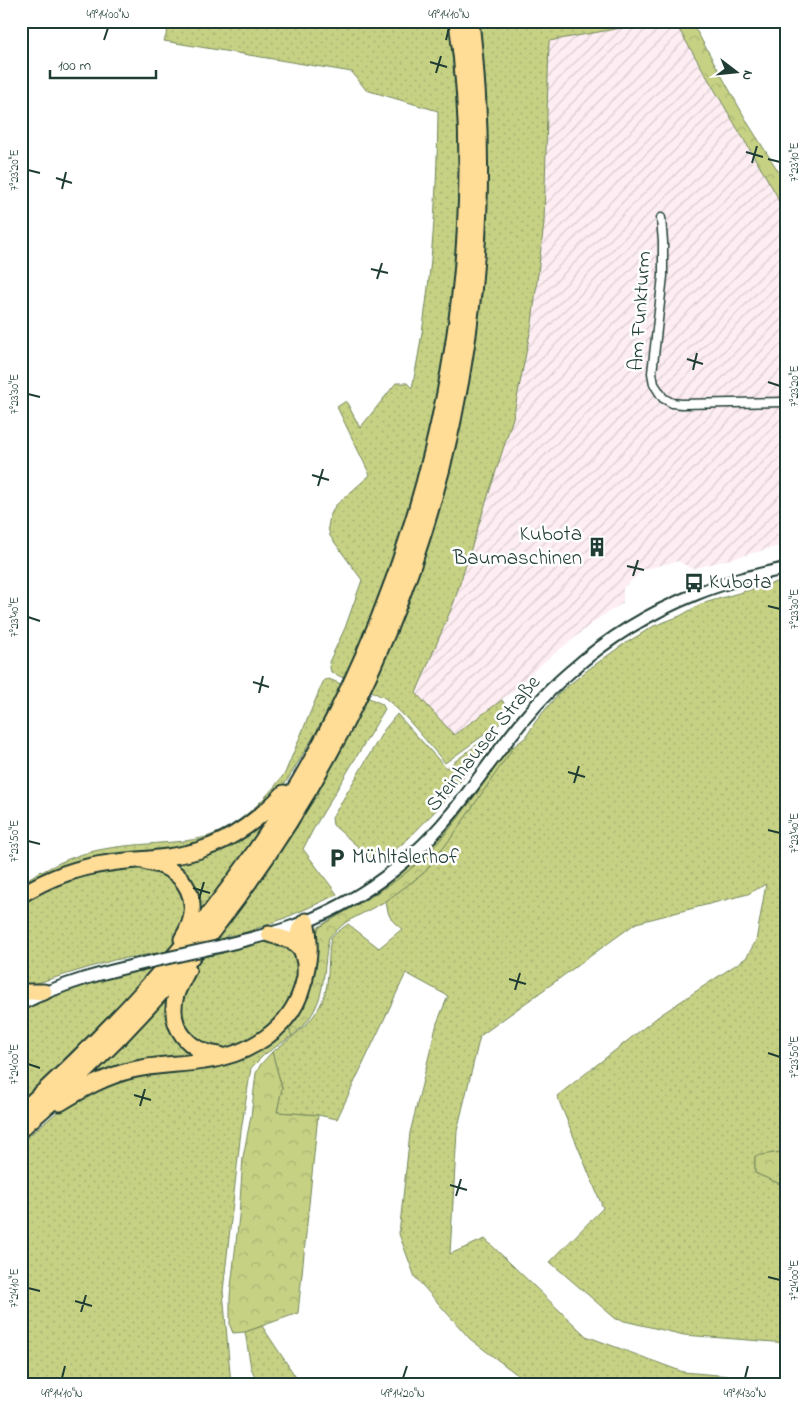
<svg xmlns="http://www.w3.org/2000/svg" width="808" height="1406" font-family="'Indie Flower',sans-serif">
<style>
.industrial{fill:url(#industrial-furrows)}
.grass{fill:url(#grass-dots);stroke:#72875c}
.forest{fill:url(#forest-crowns);stroke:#72875c}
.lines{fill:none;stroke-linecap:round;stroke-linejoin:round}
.street-casing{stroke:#1f3d34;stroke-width:11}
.secondary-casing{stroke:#1f3d34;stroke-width:15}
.highway-casing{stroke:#1f3d34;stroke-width:19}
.street{stroke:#fff;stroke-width:8}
.secondary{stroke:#fff;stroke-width:11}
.highway{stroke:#ffdd96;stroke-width:15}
.secondary-bridge-casing{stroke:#1f3d34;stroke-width:15;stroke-linecap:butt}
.secondary-bridge{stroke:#fff;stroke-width:11}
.ticks{fill:none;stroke:#1f3d34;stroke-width:2}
.labels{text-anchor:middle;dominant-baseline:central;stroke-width:5;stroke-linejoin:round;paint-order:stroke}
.street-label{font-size:21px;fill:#1f3d34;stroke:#fff}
.poi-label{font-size:21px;fill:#1f3d34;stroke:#fff;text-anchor:start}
.neatline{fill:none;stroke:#1f3d34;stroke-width:2}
.ticks-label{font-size:12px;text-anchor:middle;fill:#1f3d34}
</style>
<defs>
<pattern id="industrial-furrows" width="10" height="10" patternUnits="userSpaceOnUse" patternTransform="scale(1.25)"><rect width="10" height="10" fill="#feedf2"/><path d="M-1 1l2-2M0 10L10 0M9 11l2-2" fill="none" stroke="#d9ccd0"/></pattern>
<pattern id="grass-dots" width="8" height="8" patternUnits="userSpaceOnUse" patternTransform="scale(1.25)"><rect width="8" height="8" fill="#c6d184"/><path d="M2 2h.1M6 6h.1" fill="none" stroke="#aab473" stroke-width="1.8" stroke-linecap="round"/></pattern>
<pattern id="forest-crowns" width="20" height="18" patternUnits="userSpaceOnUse" patternTransform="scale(1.25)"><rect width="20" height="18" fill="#c6d184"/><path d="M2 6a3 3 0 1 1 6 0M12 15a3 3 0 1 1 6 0" fill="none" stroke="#aab473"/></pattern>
</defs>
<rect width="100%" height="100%" fill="#fff"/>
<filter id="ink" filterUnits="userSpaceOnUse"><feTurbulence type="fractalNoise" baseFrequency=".02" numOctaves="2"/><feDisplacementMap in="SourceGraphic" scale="10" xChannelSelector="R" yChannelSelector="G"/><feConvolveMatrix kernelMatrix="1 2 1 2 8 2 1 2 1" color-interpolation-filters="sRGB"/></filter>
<g filter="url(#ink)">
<path class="industrial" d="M 659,21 L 674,21 L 776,194 L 787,225 L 787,544 L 692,569 L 678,561 L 642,570 L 623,588 L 623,603 L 599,618 L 539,666 L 514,691 L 454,735 L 416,693 L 454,602 L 532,323 L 544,223 L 549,41 Z"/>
<path class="grass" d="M 171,21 L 659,21 L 549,41 L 544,223 L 532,323 L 513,418 L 454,602 L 416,693 L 454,735 L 502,700 L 512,717 L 509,717 L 445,763 C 426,741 408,717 385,698 L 331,672 L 329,662 L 345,628 L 362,580 L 330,536 L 328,527 L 330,516 L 335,506 L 370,475 L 337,407 L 346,401 L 360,428 L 396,383 L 407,383 L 412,388 C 431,297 437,204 438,111 L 366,90 L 352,72 L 164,41 Z
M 787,579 L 787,1151 L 755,1157 L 755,1173 L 787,1187 L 787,1343 L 684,1335 L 616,1319 L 550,1262 L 603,1208 L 557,1096 L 659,1016 L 746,958 L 756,941 L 766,884 L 748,894 L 636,923 L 480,1036 L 457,1131 L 450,1254 L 485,1239 L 586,1336 L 683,1372 L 787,1381 L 787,1385 L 584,1385 L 572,1380 L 569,1385 L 531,1385 L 470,1339 L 415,1277 L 399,1234 L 410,1133 L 437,1023 L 448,996 L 406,973 L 337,1119 L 318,1115 L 277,1112 L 282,1088 L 272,1052 C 297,1034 322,1017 327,984 C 329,969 328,953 331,937 L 348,924 L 379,948 L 402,929 C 390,920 388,916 386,901 L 424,873 L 454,834 L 513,747 L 526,737 L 536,721 L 559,693 L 589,669 L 621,646 L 654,626 L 680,616 L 701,604 Z
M 329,679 L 341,684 L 321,724 L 288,779 L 277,794 L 230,834 L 172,853 L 21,891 L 21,883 L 41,871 L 42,872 C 78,851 107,847 148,844 C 168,842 190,842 209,836 C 240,825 266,799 285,773 L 320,689 L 324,680 Z
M 367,697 L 382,704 L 385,709 L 315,826 L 303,849 L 337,894 C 321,903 241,939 227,935 L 211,956 L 223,953 L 225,949 L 277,940 L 299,955 L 297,987 L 276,1024 L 232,1050 L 204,1049 L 178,1020 L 176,1012 L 193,970 L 237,914 L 296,828 L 324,781 Z
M 397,714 L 446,768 L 494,732 L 495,736 L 446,800 L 408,839 L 378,864 L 333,825 L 332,818 L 384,730 Z
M 508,746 L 510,747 C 477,789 450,837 408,872 C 381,894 349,908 320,927 L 317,932 C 315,946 315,961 313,975 C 309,995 300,1012 289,1029 L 292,1036 L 265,1054 L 251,1068 L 241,1131 L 223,1291 L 231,1385 L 21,1385 L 21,1142 L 66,1105 L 122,1076 L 194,1066 L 285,1029 L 317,928 L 387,885 L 422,854 L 448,828 Z
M 267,818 L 228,876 L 198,915 L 164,860 Z
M 136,864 L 166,870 L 189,903 L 179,937 L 130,994 L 21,1101 L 21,1011 L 27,1007 L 37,1005 L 43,999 L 59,991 L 140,968 L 140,972 L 143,971 L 158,953 L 114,960 L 37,983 L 21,985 L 21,901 L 62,880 Z
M 172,990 L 172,1002 L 202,1054 L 81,1085 Z
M 262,1326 L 301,1385 L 259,1385 L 251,1368 L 245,1332 Z"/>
<path class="forest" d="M 674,21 L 691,21 L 749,125 L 787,185 L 787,225 L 776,194 Z
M 513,745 L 511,751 L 454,834 L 424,873 L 386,901 L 346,922 L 329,937 C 321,978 329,1006 292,1036 L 289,1029 C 313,998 312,969 317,932 L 320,927 C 349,908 380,894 407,872 C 447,840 475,795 504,754 Z
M 272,1052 L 282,1088 L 277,1112 L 318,1115 L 298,1313 L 245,1332 L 233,1333 L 230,1326 L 230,1296 L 239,1216 L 243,1157 L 251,1116 L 256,1073 L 261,1064 Z
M 787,1151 L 787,1187 L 755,1173 L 755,1156 Z"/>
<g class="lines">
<defs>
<path id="street" d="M 661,218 L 663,242 L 663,276 L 652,373 L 654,384 L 663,398 L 672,403 L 682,404 L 787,402"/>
<path id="secondary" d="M 221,946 C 244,940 268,935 291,927 C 358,904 416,860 459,804 C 495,758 526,709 571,671 C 607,639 651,612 696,594 C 725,582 756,575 787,568
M 21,1004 C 62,983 105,972 149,962"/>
<path id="highway" d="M 147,862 C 187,868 205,904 182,939
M 21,895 C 48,878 78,867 110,863 C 140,859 171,859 200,850 C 234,839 260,818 284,793
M 269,934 L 291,941 L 302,950
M 188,970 C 184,978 179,986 176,995 C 167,1027 189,1052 220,1055
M 21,992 L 44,992
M 60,1103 C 83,1089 106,1076 132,1070 C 156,1064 180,1065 204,1061 C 248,1055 291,1030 303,985 C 309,962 312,944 306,921 C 291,934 301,943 304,959 C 306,965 305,972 305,979
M 21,1112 C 111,1031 194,942 262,841 C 419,608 496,300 457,21
M 21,1129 C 349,852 521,449 471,21"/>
</defs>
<use href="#street" class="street-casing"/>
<use href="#secondary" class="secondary-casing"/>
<use href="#highway" class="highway-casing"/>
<use href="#street" class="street"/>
<use href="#secondary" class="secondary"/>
<use href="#highway" class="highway"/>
<defs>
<path id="secondary-bridge" d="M 149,962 L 221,946"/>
</defs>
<use href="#secondary-bridge" class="secondary-bridge-casing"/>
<use href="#secondary-bridge" class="secondary-bridge"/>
</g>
</g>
<path class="ticks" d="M 104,40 L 108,28M 446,40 L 449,28M 430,62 L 447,67M 436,73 L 441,56M 746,152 L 763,157M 768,159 L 780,162M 752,163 L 757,146M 28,170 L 40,173M 56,178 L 72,183M 62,189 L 66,172M 371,269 L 388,273M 377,279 L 382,263M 687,359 L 703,364M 693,370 L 697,353M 768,382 L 780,386M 28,394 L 40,397M 312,475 L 329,480M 318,486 L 323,469M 627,566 L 644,570M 633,576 L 638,560M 768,606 L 780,609M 28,617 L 40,621M 253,682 L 269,687M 259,693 L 263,676M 568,772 L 585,777M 574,783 L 579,766M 768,830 L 780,833M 28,841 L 40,844M 193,888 L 210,893M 199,899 L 204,882M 509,979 L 526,984M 515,990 L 520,973M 768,1053 L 780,1057M 28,1064 L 40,1068M 134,1095 L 151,1100M 140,1106 L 145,1089M 450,1185 L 467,1190M 456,1196 L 461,1179M 768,1277 L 780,1280M 28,1288 L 40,1291M 75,1301 L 92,1306M 81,1312 L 86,1295M 62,1378 L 65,1366M 403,1378 L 407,1366M 745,1378 L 748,1366"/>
<defs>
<symbol id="building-bare" viewBox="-9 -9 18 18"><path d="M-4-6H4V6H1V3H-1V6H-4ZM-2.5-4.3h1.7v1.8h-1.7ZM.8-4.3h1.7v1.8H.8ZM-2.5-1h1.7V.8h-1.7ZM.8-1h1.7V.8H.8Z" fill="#1f3d34" stroke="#fff" stroke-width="2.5" paint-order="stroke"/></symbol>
<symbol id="bus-bare" viewBox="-9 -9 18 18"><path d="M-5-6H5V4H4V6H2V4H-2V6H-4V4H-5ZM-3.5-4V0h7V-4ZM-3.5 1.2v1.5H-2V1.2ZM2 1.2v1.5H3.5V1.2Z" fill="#1f3d34" stroke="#fff" stroke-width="2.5" paint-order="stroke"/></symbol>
<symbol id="parking-bare" viewBox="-9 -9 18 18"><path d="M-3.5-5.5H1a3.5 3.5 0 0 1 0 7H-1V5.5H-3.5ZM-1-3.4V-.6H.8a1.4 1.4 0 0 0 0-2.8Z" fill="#1f3d34" stroke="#fff" stroke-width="2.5" paint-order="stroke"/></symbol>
</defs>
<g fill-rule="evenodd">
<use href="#building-bare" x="583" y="533" width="28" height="28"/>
<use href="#bus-bare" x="680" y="569" width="28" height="28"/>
<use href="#parking-bare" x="323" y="844" width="28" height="28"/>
</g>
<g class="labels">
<g class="street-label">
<text transform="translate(641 311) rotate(-86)">Am Funkturm</text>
<text transform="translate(484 744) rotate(-51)">Steinhauser Straße</text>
</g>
<g class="poi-label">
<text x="582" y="535" text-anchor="end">Kubota<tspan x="582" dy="24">Baumaschinen</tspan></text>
<text x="709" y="583">Kubota</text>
<text x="352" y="858">Mühltalerhof</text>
</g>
</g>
<rect width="808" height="1406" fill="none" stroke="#fff" stroke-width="55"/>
<g transform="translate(736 72) rotate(106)" stroke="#ffffff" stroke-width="4" paint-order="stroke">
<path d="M0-4L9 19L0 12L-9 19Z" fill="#1f3d34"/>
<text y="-8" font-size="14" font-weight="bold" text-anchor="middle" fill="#1f3d34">N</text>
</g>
<path d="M50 70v8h106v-8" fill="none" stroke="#1f3d34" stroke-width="2.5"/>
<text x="58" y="70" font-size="15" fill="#1f3d34" stroke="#ffffff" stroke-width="4" paint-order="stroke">100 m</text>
<rect x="28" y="28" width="752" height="1350" class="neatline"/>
<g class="ticks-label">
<text x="108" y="18">49°14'00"N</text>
<text x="449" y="18">49°14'10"N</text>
<text transform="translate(794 162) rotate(-90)" y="4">7°23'10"E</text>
<text transform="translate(14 170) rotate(-90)" y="4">7°23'20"E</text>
<text transform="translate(794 386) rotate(-90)" y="4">7°23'20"E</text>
<text transform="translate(14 394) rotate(-90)" y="4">7°23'30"E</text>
<text transform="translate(794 609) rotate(-90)" y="4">7°23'30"E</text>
<text transform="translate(14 617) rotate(-90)" y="4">7°23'40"E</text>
<text transform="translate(794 833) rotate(-90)" y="4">7°23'40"E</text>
<text transform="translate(14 841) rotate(-90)" y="4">7°23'50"E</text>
<text transform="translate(794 1057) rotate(-90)" y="4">7°23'50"E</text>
<text transform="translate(14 1064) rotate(-90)" y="4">7°24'00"E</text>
<text transform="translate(794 1280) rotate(-90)" y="4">7°24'00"E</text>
<text transform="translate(14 1288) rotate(-90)" y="4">7°24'10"E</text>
<text x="62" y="1397">49°14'10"N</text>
<text x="403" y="1397">49°14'20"N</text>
<text x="745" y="1397">49°14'30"N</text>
</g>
</svg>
